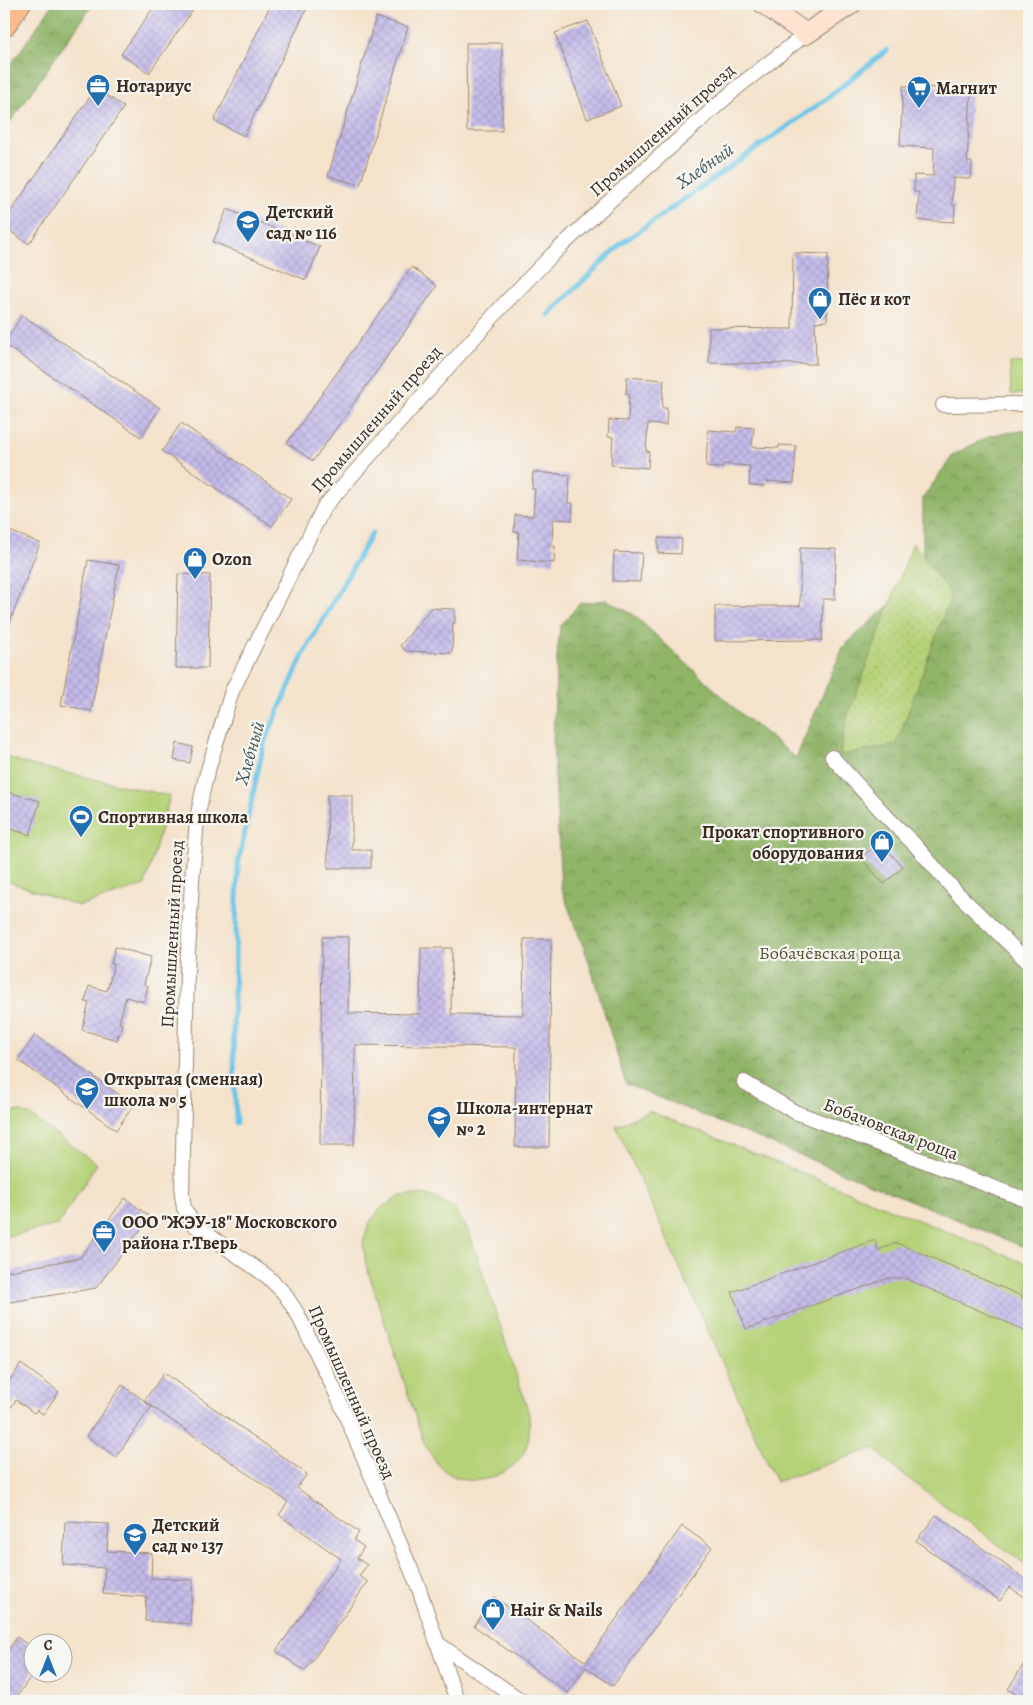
<svg xmlns="http://www.w3.org/2000/svg" width="1033" height="1705" font-family="Alegreya,serif">
<style>
.green{fill:#b6d278;stroke:#787e4b}
.forest{fill:url(#forest-crowns);stroke:#666f43}
.park{fill:url(#park-dots);stroke:#787e4b}
.lines{fill:none;stroke-linecap:round;stroke-linejoin:round}
.stream{stroke:#68c5e6;stroke-width:5}
.building{fill:url(#building-cross-hatch)}
.street-casing{stroke:#988674;stroke-width:16}
.secondary-casing{stroke:#988674;stroke-width:22}
.primary-casing{stroke:#988674;stroke-width:24}
.street{stroke:#fff;stroke-width:14}
.secondary{stroke:#fee3d1;stroke-width:20}
.primary{stroke:#fcba8d;stroke-width:22}
.labels{text-anchor:middle;dominant-baseline:central;stroke-width:4.5;stroke-linejoin:round;paint-order:stroke}
.poi-label{font-size:18px;font-weight:bold;fill:#3b2a1e;stroke:#f6f6f2;text-anchor:start}
.street-label{font-size:18px;fill:#3b2a1e;stroke:#f6f6f2}
.park-label{font-size:18px;fill:#5a5434;stroke:#f6f6f2}
.water-label{font-size:19px;font-style:italic;fill:#48585a;stroke:#f6f6f2}
</style>
<defs>
<pattern id="forest-crowns" width="20" height="18" patternUnits="userSpaceOnUse" patternTransform="scale(1.25)"><rect width="20" height="18" fill="#90b468"/><path d="M2 6a3 3 0 1 1 6 0M12 15a3 3 0 1 1 6 0" fill="none" stroke="#779355"/></pattern>
<pattern id="park-dots" width="8" height="8" patternUnits="userSpaceOnUse" patternTransform="scale(1.25)"><rect width="8" height="8" fill="#b6d278"/><path d="M2 2h.1M6 6h.1" fill="none" stroke="#9db467" stroke-width="1.8" stroke-linecap="round"/></pattern>
<pattern id="building-cross-hatch" width="8" height="8" patternUnits="userSpaceOnUse" patternTransform="scale(1.25)"><rect width="8" height="8" fill="#c3baea"/><path d="M0 0l8 8M0 8l8-8" fill="none" stroke="#a8a0c8"/></pattern>
</defs>
<rect width="100%" height="100%" fill="#f6f6f2"/>
<filter id="ink" filterUnits="userSpaceOnUse"><feTurbulence type="fractalNoise" baseFrequency=".02" numOctaves="2"/><feDisplacementMap in="SourceGraphic" scale="10" xChannelSelector="R" yChannelSelector="G"/><feConvolveMatrix kernelMatrix="1 2 1 2 8 2 1 2 1" color-interpolation-filters="sRGB"/></filter>
<filter id="wash" filterUnits="userSpaceOnUse"><feTurbulence type="fractalNoise" baseFrequency=".0096" numOctaves="4" result="noise"/><feDisplacementMap in="SourceGraphic" scale="20" xChannelSelector="R" yChannelSelector="G"/><feGaussianBlur stdDeviation="1.12" result="paint"/><feColorMatrix in="noise" values="0 0 0 0 0 0 0 0 0 0 0 0 0 0 0 0 0 1.4 0 .05"/><feComposite in="paint" operator="in"/></filter>
<g filter="url(#wash)">
<rect width="100%" height="100%" fill="#f4e2cb"/>
<path class="green" d="M 1010,363 L 1029,363 L 1029,394 L 1011,394 Z
M 4,756 L 27,764 L 170,796 L 145,885 L 79,906 L 4,880 Z
M 19,1111 L 31,1116 L 97,1164 L 58,1225 L 4,1237 L 4,1124 L 12,1112 Z
M 649,1111 L 1029,1265 L 1029,1567 L 898,1471 L 874,1448 L 776,1482 L 616,1126 Z
M 423,1194 C 451,1203 455,1207 469,1232 L 528,1410 C 530,1424 531,1439 524,1452 C 511,1476 476,1488 451,1475 C 438,1468 431,1455 424,1443 L 366,1265 L 363,1243 L 369,1223 L 382,1207 L 401,1196 Z"/>
<path class="forest" d="M 53,4 L 93,4 L 4,131 L 4,74 Z
M 1029,430 L 1029,1249 L 626,1084 L 588,959 L 561,888 L 553,741 L 557,655 L 560,627 L 580,603 L 607,600 L 634,615 L 739,712 L 796,758 L 843,647 L 923,574 L 923,498 L 953,455 L 991,435 Z"/>
<path class="park" d="M 913,543 L 951,595 L 896,745 L 840,755 L 847,718 Z"/>
<g class="lines">
<path class="stream" d="M 548,315 L 622,243 L 825,100 L 887,50
M 236,1123 L 233,1027 L 238,864 L 264,743 L 304,653 L 372,533"/>
</g>
<g id="blocks">
<path class="building" d="M 156,4 L 197,4 L 149,73 L 121,54 Z
M 271,4 L 309,4 L 244,136 L 214,121 Z
M 376,17 L 408,27 L 360,185 L 328,176 Z
M 588,21 L 621,106 L 587,119 L 555,33 Z
M 466,43 L 502,43 L 502,131 L 467,131 Z
M 903,86 L 971,90 L 967,162 L 972,162 L 971,179 L 953,178 L 952,205 L 955,205 L 954,222 L 917,220 L 919,192 L 914,192 L 914,175 L 933,176 L 934,148 L 900,146 Z
M 96,88 L 124,107 L 29,244 L 4,227 L 4,221 Z
M 227,209 L 320,247 L 306,280 L 213,242 Z
M 793,253 L 828,254 L 827,321 L 815,322 L 816,364 L 709,363 L 709,328 L 792,329 Z
M 412,267 L 437,286 L 313,461 L 287,443 Z
M 22,315 L 160,408 L 141,437 L 4,344 Z
M 627,377 L 664,380 L 662,408 L 667,408 L 666,425 L 648,424 L 646,451 L 649,451 L 648,468 L 611,465 L 613,437 L 608,437 L 609,420 L 628,421 L 629,394 L 626,394 Z
M 181,423 L 291,499 L 272,526 L 162,451 Z
M 737,427 L 754,428 L 752,447 L 779,448 L 779,445 L 796,446 L 794,483 L 766,481 L 765,486 L 749,485 L 750,466 L 723,464 L 723,468 L 706,467 L 708,430 L 736,432 Z
M 533,472 L 570,475 L 568,503 L 573,503 L 572,520 L 553,519 L 552,546 L 555,546 L 554,563 L 517,560 L 519,532 L 514,532 L 515,515 L 533,516 L 535,489 L 532,489 Z
M 7,530 L 40,543 L 5,635 L 4,634 L 4,540 Z
M 658,538 L 682,539 L 681,554 L 658,553 Z
M 800,548 L 836,549 L 835,599 L 823,599 L 822,640 L 715,641 L 715,606 L 800,606 Z
M 614,552 L 642,553 L 640,582 L 613,581 Z
M 88,560 L 119,565 L 91,711 L 61,705 Z
M 178,574 L 210,575 L 208,668 L 176,668 Z
M 431,608 L 455,609 L 455,623 L 453,623 L 452,653 L 406,651 L 400,646 Z
M 177,743 L 193,747 L 190,763 L 174,760 Z
M 4,791 L 40,801 L 30,835 L 4,827 Z
M 327,795 L 352,795 L 352,850 L 371,850 L 371,868 L 328,868 Z
M 880,842 L 903,867 L 884,884 L 861,858 Z
M 322,937 L 349,937 L 348,1013 L 420,1014 L 421,948 L 452,948 L 451,1014 L 523,1015 L 524,939 L 551,939 L 549,1147 L 515,1147 L 516,1047 L 355,1045 L 354,1145 L 320,1145 Z
M 115,947 L 151,957 L 144,984 L 148,986 L 144,1002 L 126,997 L 119,1023 L 122,1024 L 117,1040 L 82,1030 L 89,1003 L 85,1002 L 89,986 L 107,991 L 114,964 L 111,964 Z
M 35,1035 L 134,1105 L 116,1130 L 18,1060 Z
M 125,1198 L 150,1217 L 96,1288 L 4,1303 L 4,1272 L 80,1258 Z
M 875,1240 L 878,1250 L 897,1243 L 1029,1299 L 1029,1332 L 904,1278 L 889,1278 L 746,1329 L 732,1292 Z
M 21,1364 L 59,1392 L 43,1414 L 37,1410 L 34,1413 L 16,1400 L 4,1417 L 4,1389 Z
M 164,1373 L 307,1474 L 297,1488 L 359,1532 L 354,1540 L 364,1547 L 357,1558 L 367,1565 L 359,1576 L 368,1582 L 305,1671 L 276,1651 L 341,1559 L 279,1515 L 288,1502 L 144,1401 Z
M 122,1385 L 152,1406 L 116,1457 L 86,1436 Z
M 936,1515 L 1029,1582 L 1029,1601 L 1010,1587 L 1000,1601 L 916,1541 Z
M 65,1522 L 109,1524 L 107,1551 L 152,1553 L 151,1578 L 193,1580 L 190,1624 L 145,1621 L 146,1597 L 103,1594 L 105,1568 L 63,1565 Z
M 682,1526 L 712,1547 L 613,1686 L 586,1667 L 568,1693 L 474,1626 L 494,1597 L 586,1662 Z
M 17,1637 L 32,1648 L 32,1675 L 14,1701 L 4,1701 L 4,1656 Z
M 1029,1656 L 1029,1701 L 1027,1701 L 1008,1689 Z"/>
</g>
</g>
<g filter="url(#ink)">
<use href="#blocks" fill-opacity="0" stroke="#988674" stroke-width="1"/>
<g class="lines">
<defs>
<path id="street" d="M 943,405 L 1029,404
M 832,757 L 887,817 L 915,845 L 956,892 L 1029,963
M 744,1082 L 795,1112 L 1029,1201
M 437,1643 L 522,1701
M 457,1701 L 418,1586 L 337,1395 L 297,1313 L 284,1293 L 268,1277 L 193,1224 L 184,1208 L 182,1195 L 187,972 L 192,881 L 197,819 L 205,780 L 232,691 L 324,507 L 505,303 L 552,255 L 613,198 L 739,86 L 806,34"/>
<path id="secondary" d="M 764,4 L 806,34 L 851,4"/>
<path id="primary" d="M 4,26 L 19,4"/>
</defs>
<use href="#street" class="street-casing"/>
<use href="#secondary" class="secondary-casing"/>
<use href="#primary" class="primary-casing"/>
<use href="#street" class="street"/>
<use href="#secondary" class="secondary"/>
<use href="#primary" class="primary"/>
</g>
</g>
<defs>
<symbol id="office-pin" viewBox="-11 -11 22 30"><path d="M0 17L-7.5 6A9.5 9.5 0 1 1 7.5 6Z" fill="#1f6fb2" stroke="#f6f6f2"/><path d="M-6-3h4V-5.5h4V-3h4V5H-6ZM-1-4.5V-3h2v-1.5ZM-6 0V1H6V0Z" fill="#fff"/></symbol>
<symbol id="supermarket-pin" viewBox="-11 -11 22 30"><path d="M0 17L-7.5 6A9.5 9.5 0 1 1 7.5 6Z" fill="#1f6fb2" stroke="#f6f6f2"/><path d="M-6-5.5h2.5l.6 2H6L4.5 2H-2.5L-4.4-4H-6ZM-1.5 3.2a1.3 1.3 0 1 0 .1 0ZM3 3.2a1.3 1.3 0 1 0 .1 0Z" fill="#fff"/></symbol>
<symbol id="school-pin" viewBox="-11 -11 22 30"><path d="M0 17L-7.5 6A9.5 9.5 0 1 1 7.5 6Z" fill="#1f6fb2" stroke="#f6f6f2"/><path d="M0-5L7-2L0 1L-7-2ZM-4 1L0 2.5L4 1V4Q0 6-4 4Z" fill="#fff"/></symbol>
<symbol id="shop-pin" viewBox="-11 -11 22 30"><path d="M0 17L-7.5 6A9.5 9.5 0 1 1 7.5 6Z" fill="#1f6fb2" stroke="#f6f6f2"/><path d="M-5-2.5h2.3a2.7 3.5 0 0 1 5.4 0H5L5.5 6h-11ZM-1.5-2.5h3a1.5 2.3 0 0 0-3 0Z" fill="#fff"/></symbol>
<symbol id="stadium-pin" viewBox="-11 -11 22 30"><path d="M0 17L-7.5 6A9.5 9.5 0 1 1 7.5 6Z" fill="#1f6fb2" stroke="#f6f6f2"/><path d="M0-5a6.5 5 0 1 0 0 10a6.5 5 0 1 0 0-10ZM-3.5-1.8h7v3.6h-7Z" fill="#fff"/></symbol>
</defs>
<g fill-rule="evenodd">
<use href="#office-pin" x="84" y="72" width="28" height="38"/>
<use href="#supermarket-pin" x="905" y="74" width="28" height="38"/>
<use href="#school-pin" x="234" y="208" width="28" height="38"/>
<use href="#shop-pin" x="806" y="285" width="28" height="38"/>
<use href="#shop-pin" x="181" y="545" width="28" height="38"/>
<use href="#stadium-pin" x="67" y="803" width="28" height="38"/>
<use href="#shop-pin" x="868" y="828" width="28" height="38"/>
<use href="#school-pin" x="73" y="1075" width="28" height="38"/>
<use href="#school-pin" x="425" y="1104" width="28" height="38"/>
<use href="#office-pin" x="90" y="1218" width="28" height="38"/>
<use href="#school-pin" x="121" y="1521" width="28" height="38"/>
<use href="#shop-pin" x="479" y="1596" width="28" height="38"/>
</g>
<g class="labels">
<g class="poi-label">
<text x="116" y="86">Нотариус</text>
<text x="936" y="88">Магнит</text>
<text x="266" y="212">Детский<tspan x="266" dy="21">сад № 116</tspan></text>
<text x="838" y="299">Пёс и кот</text>
<text x="212" y="559">Ozon</text>
<text x="98" y="817">Спортивная школа</text>
<text x="864" y="832" text-anchor="end">Прокат спортивного<tspan x="864" dy="21">оборудования</tspan></text>
<text x="104" y="1079">Открытая (сменная)<tspan x="104" dy="21">школа № 5</tspan></text>
<text x="456" y="1108">Школа-интернат<tspan x="456" dy="21">№ 2</tspan></text>
<text x="122" y="1222">ООО "ЖЭУ-18" Московского<tspan x="122" dy="21">района г.Тверь</tspan></text>
<text x="152" y="1525">Детский<tspan x="152" dy="21">сад № 137</tspan></text>
<text x="510" y="1610">Hair &amp; Nails</text>
</g>
<g class="street-label">
<text transform="translate(662 130) rotate(-42)">Промышленный проезд</text>
<text transform="translate(376 419) rotate(-49)">Промышленный проезд</text>
<text transform="translate(172 934) rotate(-87)">Промышленный проезд</text>
<text transform="translate(891 1129) rotate(21)">Бобачовская роща</text>
<text transform="translate(352 1392) rotate(66)">Промышленный проезд</text>
</g>
<g class="park-label">
<text x="830" y="953">Бобачёвская роща</text>
</g>
<g class="water-label">
<text transform="translate(705 166) rotate(-35)">Хлебный</text>
<text transform="translate(250 753) rotate(-74)">Хлебный</text>
</g>
</g>
<rect width="1033" height="1705" fill="none" stroke="#f6f6f2" stroke-width="20"/>
<g transform="translate(48 1658)"><circle r="24" fill="#f6f6f2" stroke="#aba49d"/>
<path d="M0-4L9 19L0 12L-9 19Z" fill="#1f6fb2"/>
<text y="-8" font-size="14" font-weight="bold" text-anchor="middle" fill="#3b2a1e">С</text>
</g>
</svg>
